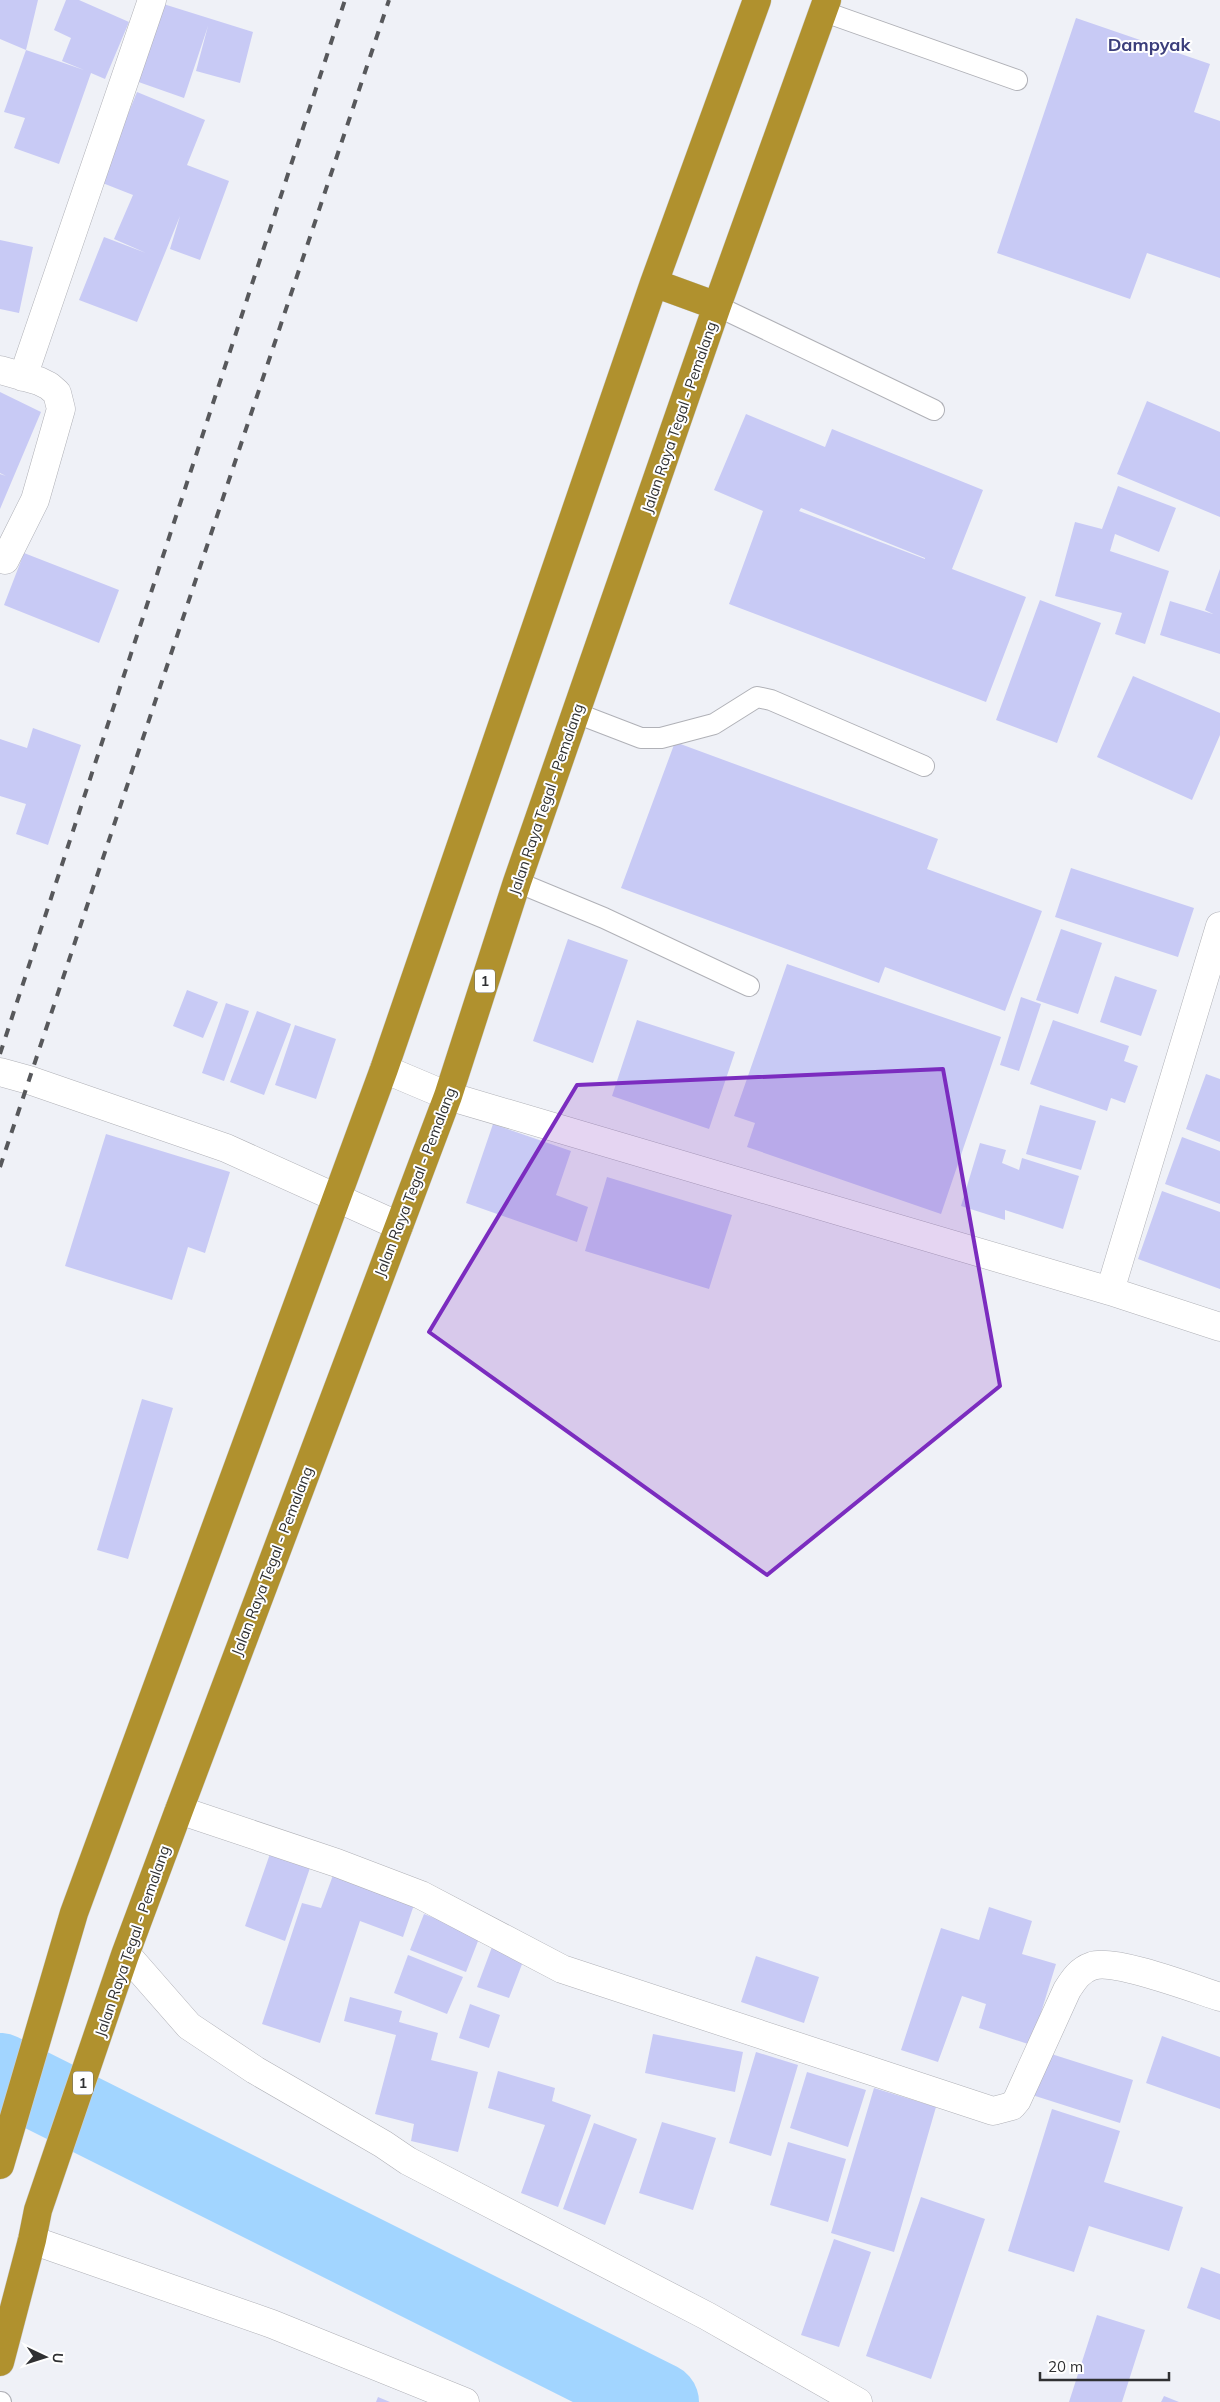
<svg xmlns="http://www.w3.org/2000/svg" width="1220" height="2402" font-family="Mulish,sans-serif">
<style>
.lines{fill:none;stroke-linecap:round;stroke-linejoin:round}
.river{stroke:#a2d5ff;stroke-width:78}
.building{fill:#c8caf5;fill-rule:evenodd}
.lane-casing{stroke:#b0b1b7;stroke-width:22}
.street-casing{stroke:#b0b1b7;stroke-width:29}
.highway-casing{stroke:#cdcdce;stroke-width:29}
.lane{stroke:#fff;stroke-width:20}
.street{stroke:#fff;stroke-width:28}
.highway{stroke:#b0912e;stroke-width:28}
.rail{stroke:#57585b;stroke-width:4;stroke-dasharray:9 9;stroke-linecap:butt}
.marked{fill:#7b2cbf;fill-opacity:0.2;stroke:#7b2cbf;stroke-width:4;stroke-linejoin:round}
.labels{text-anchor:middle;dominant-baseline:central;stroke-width:4;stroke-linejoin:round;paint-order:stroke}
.shield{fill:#fff;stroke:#6d6e70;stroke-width:1}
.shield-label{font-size:14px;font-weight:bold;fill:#2f3032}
.street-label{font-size:15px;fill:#2f3032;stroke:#fff}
.quarter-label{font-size:18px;font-weight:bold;fill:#3c3f7b;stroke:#fff}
</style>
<rect width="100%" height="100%" fill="#eff1f7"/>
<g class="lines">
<path class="river" d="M 0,2072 L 660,2402"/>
</g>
<path class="building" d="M 0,0 L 38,0 L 26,50 L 0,39 Z
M 66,0 L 79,0 L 129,22 L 105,79 L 91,73 L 59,164 L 14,148 L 25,118 L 4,112 L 26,50 L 84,70 L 62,61 L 71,38 L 54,30 Z
M 157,2 L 253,32 L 240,83 L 196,71 L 208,26 L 184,98 L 130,79 Z
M 1076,18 L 1210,64 L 1194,112 L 1220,121 L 1220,278 L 1147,253 L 1130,299 L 997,253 Z
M 137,92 L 205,120 L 187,165 L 229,181 L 200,260 L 170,249 L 180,216 L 137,322 L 79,300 L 104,237 L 146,253 L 114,239 L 133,195 L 100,182 Z
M 0,240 L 33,247 L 19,313 L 0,309 Z
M 0,392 L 41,412 L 0,509 L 0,474 L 6,476 L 0,473 Z
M 1147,401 L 1220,432 L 1220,517 L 1117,474 Z
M 746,414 L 825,447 L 832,429 L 983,490 L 952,569 L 1026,597 L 986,702 L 729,604 L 763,511 L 714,490 ZM 801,508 L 925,558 L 925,559 L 799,511 Z
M 1118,486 L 1176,508 L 1159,552 L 1115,534 L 1110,551 L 1169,571 L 1145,644 L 1115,634 L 1122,613 L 1055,596 L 1075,522 L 1102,529 Z
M 24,553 L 119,590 L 99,643 L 4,605 Z
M 1220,569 L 1220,654 L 1160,635 L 1170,601 L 1213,614 L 1205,610 Z
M 1040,600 L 1101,623 L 1057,743 L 996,720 Z
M 1133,676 L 1220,713 L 1220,735 L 1192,800 L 1097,757 Z
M 33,728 L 81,745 L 48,845 L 16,834 L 26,804 L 0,796 L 0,739 L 27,748 Z
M 675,742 L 938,839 L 927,869 L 1042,911 L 1005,1011 L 885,967 L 879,983 L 621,888 Z
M 1071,868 L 1194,908 L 1178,957 L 1055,917 Z
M 1061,929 L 1102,943 L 1078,1014 L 1036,1000 Z
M 568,939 L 628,960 L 593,1063 L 533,1041 Z
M 787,964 L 1001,1037 L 941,1214 L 747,1147 L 755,1123 L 734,1116 Z
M 1115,976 L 1157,990 L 1141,1036 L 1100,1022 Z
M 187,990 L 218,1002 L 203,1038 L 173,1026 Z
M 1021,997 L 1041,1004 L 1019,1071 L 1000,1065 Z
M 226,1003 L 249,1011 L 224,1081 L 202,1073 Z
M 257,1011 L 291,1024 L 264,1095 L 230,1082 Z
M 637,1020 L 735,1052 L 709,1129 L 612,1096 Z
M 1053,1020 L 1129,1046 L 1124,1061 L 1138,1066 L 1125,1103 L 1111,1098 L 1107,1111 L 1030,1084 Z
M 295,1025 L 336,1039 L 316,1099 L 275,1085 Z
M 1206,1074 L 1220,1079 L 1220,1142 L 1186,1129 Z
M 1040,1105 L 1096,1121 L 1081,1170 L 1026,1154 Z
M 493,1124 L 571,1151 L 556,1195 L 588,1207 L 577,1242 L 466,1203 Z
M 106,1134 L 230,1172 L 205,1253 L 188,1247 L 172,1300 L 65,1266 Z
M 1182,1137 L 1220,1151 L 1220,1204 L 1165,1184 Z
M 980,1143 L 1006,1150 L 1002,1163 L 1019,1170 L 1022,1158 L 1079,1176 L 1063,1229 L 1005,1210 L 1005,1220 L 961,1206 Z
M 607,1177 L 732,1215 L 709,1289 L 585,1251 Z
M 1162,1191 L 1220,1212 L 1220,1289 L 1138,1259 Z
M 142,1399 L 173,1408 L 128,1559 L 97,1550 Z
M 272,1848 L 312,1862 L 285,1941 L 245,1926 Z
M 336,1867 L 417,1896 L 403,1937 L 360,1921 L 320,2043 L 262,2024 L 302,1903 L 321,1908 Z
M 989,1907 L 1032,1921 L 1022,1954 L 1056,1964 L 1031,2045 L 979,2028 L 986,2004 L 962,1996 L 938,2062 L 901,2050 L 941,1928 L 979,1940 Z
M 424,1914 L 480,1936 L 466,1972 L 410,1950 Z
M 492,1947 L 524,1959 L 509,1998 L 477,1987 Z
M 408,1955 L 463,1977 L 447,2014 L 394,1993 Z
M 756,1956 L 819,1977 L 804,2023 L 741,2002 Z
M 350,1997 L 402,2011 L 399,2022 L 438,2033 L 431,2060 L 478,2072 L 458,2152 L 411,2141 L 414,2124 L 375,2114 L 396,2035 L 344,2021 Z
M 470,2004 L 500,2015 L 489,2048 L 459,2038 Z
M 653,2034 L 743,2052 L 735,2092 L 645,2073 Z
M 1162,2036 L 1220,2057 L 1220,2109 L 1146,2083 Z
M 1042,2051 L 1133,2080 L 1120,2123 L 1029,2094 Z
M 756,2052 L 798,2065 L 771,2156 L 729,2143 Z
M 498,2071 L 555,2088 L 552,2101 L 591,2115 L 558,2207 L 521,2193 L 545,2125 L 488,2108 Z
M 807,2072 L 866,2090 L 848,2147 L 790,2128 Z
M 874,2088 L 936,2107 L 894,2252 L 831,2233 Z
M 1052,2109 L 1120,2131 L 1104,2182 L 1183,2207 L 1169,2251 L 1089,2226 L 1074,2272 L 1008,2251 Z
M 662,2122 L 716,2138 L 693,2210 L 639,2193 Z
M 594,2123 L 637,2139 L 605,2225 L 563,2209 Z
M 788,2142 L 846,2159 L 828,2222 L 770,2205 Z
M 921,2197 L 985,2219 L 931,2379 L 866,2356 Z
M 834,2239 L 871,2252 L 839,2347 L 801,2335 Z
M 1201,2267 L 1220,2274 L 1220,2320 L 1187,2308 Z
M 1097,2315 L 1145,2330 L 1122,2402 L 1069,2402 Z
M 1164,2396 L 1179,2402 L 1161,2402 Z
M 378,2397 L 390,2402 L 376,2402 Z"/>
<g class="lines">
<defs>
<path id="lane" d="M 822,11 L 1017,80
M 717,306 L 934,410
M 576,713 L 641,738 L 661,738 L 714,724 L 757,697 L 771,700 L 924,766
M 517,882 L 604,918 L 749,986
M 0,2402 L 1,2402"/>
<path id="street" d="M 0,370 L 39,381 L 49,386 L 57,393 L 61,409 L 35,500 L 5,560
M 23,377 L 152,0
M 384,1069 L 448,1096 L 1110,1291 L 1220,1327
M 0,1072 L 29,1080 L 226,1148 L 399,1226
M 1110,1291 L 1220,926
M 179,1810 L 337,1863 L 421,1895 L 562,1969 L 993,2111 L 1012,2106 L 1017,2100 L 1067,1990 C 1074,1979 1080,1970 1092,1966 C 1114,1958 1195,1989 1220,1997
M 126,1954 L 189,2026 L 255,2070 L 383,2144 L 408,2161 L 707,2316 L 858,2402
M 32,2240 L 272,2324 L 465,2402"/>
<path id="highway" d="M 654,283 L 717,306
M 0,2165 L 74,1913 L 384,1069 L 654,283 L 757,0
M 0,2362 L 32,2240 L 38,2210 L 125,1955 L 179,1810 L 448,1096 L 517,882 L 717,306 L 827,0"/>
</defs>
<use href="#lane" class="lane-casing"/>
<use href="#street" class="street-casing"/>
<use href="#highway" class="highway-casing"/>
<use href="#lane" class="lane"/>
<use href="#street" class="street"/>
<use href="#highway" class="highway"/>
<path class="rail" d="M 0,1054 L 345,0
M 0,1167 L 389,0"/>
</g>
<path class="marked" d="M 943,1069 L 1000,1386 L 767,1575 L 429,1332 L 577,1085 Z"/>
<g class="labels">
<g class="shield">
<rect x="475" y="969.5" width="20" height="23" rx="4"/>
<rect x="73" y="2071.5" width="20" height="23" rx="4"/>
</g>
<g class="shield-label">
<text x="485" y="981">1</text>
<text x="83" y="2083">1</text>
</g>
<g class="street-label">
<text transform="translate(679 417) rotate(-71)">Jalan Raya Tegal - Pemalang</text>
<text transform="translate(546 799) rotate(-71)">Jalan Raya Tegal - Pemalang</text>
<text transform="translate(415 1182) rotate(-69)">Jalan Raya Tegal - Pemalang</text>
<text transform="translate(272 1561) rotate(-69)">Jalan Raya Tegal - Pemalang</text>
<text transform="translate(132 1941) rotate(-71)">Jalan Raya Tegal - Pemalang</text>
</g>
<g class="quarter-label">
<text x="1149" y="44">Dampyak</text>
</g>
</g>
<g transform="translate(45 2357) rotate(94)" stroke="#ffffff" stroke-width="4" paint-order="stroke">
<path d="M0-4L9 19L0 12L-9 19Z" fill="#2f3032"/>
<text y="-8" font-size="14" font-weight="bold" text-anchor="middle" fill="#2f3032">U</text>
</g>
<path d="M1040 2372v8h129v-8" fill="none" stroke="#2f3032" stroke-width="2.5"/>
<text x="1048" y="2372" font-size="15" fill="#2f3032" stroke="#ffffff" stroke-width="4" paint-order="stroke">20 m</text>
</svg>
